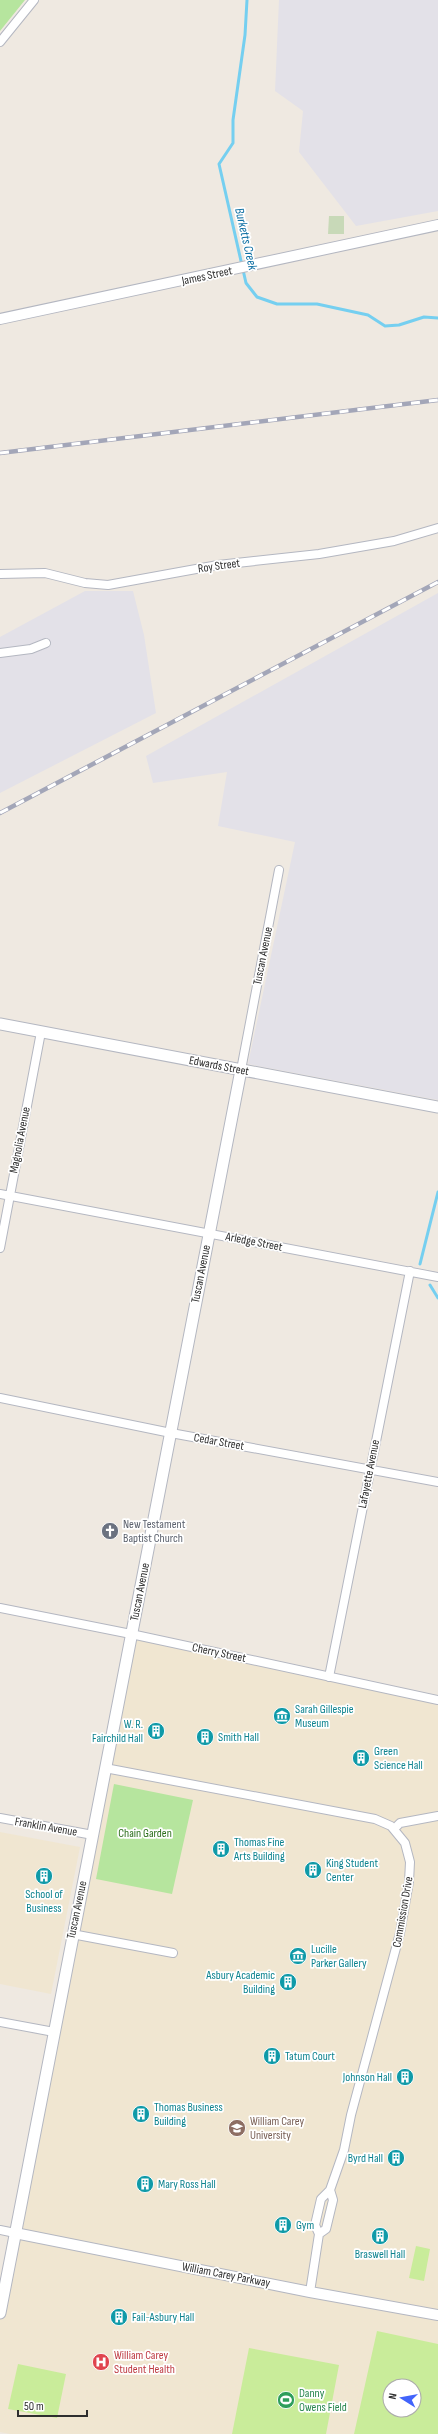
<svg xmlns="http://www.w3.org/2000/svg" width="438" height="2434" font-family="'Sofia Sans Condensed',sans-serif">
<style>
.industrial{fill:#e3e1e8}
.education{fill:#f0e6d1;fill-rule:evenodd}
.green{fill:#b6e59e}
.cemetery{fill:#c8d9b8}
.pitch{fill:#c9ec9a;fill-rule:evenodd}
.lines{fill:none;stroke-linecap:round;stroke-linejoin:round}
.stream{stroke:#75cff0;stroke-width:3}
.minor-casing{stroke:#b4b7c1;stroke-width:10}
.tertiary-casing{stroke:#b4b7c1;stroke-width:12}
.secondary-casing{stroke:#b4b7c1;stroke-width:13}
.minor{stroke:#fff;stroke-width:8}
.tertiary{stroke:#fff;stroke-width:10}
.secondary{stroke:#fff;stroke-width:11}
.rail-casing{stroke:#a3a6b8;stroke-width:4.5}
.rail{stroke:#fff;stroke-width:3;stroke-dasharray:9;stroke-linecap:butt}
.labels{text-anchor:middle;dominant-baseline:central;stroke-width:3.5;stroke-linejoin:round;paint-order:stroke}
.street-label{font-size:12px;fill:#2e2e2e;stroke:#fff}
.worship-label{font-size:12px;fill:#5b616d;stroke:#fff;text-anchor:start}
.culture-label{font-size:12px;fill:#0d838f;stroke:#fff;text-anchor:start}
.park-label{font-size:12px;fill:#2c6e1b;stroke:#fff}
.education-label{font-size:12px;fill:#785e54;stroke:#fff;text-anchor:start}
.health-label{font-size:12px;fill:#be3a42;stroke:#fff;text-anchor:start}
.leisure-label{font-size:12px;fill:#27864d;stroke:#fff;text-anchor:start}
.water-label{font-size:13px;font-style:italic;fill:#0d6fa3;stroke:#fff}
</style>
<rect width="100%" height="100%" fill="#efe9e1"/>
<path class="industrial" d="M 279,0 L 438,0 L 438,211 L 356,226 L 299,152 L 303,111 L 275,91 Z
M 85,591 L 133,591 L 144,635 L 156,713 L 0,793 L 0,637 Z
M 438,593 L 438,1100 L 248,1064 L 295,842 L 218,826 L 227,772 L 153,783 L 146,756 Z"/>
<path class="education" d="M 131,1634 L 438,1700 L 438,2434 L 10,2434 L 0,2432 L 0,2314 ZM 390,2386 L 414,2386 L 414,2410 L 390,2410 Z
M 0,1832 L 80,1847 L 51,1994 L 0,1984 Z"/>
<path class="green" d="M 0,0 L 25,0 L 0,31 Z
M 114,1784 L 193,1800 L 172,1894 L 96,1879 Z"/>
<path class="cemetery" d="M 329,216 L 344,216 L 344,234 L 328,234 Z"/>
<path class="pitch" d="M 416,2246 L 430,2249 L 424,2281 L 409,2278 Z
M 377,2331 L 438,2344 L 438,2434 L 354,2434 ZM 390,2386 L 414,2386 L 414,2410 L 390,2410 Z
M 249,2348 L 339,2365 L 326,2434 L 232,2434 Z
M 18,2364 L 66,2374 L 57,2418 L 8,2409 Z"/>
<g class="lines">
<path class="stream" d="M 247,0 L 245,35 L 233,120 L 233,143 L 219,164 L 246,283 L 257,297 L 277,304 L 317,304 L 368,315 L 385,326 L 399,325 L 424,317 L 438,318
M 420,1264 L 438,1192
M 430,1285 L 438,1298"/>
<defs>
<path id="minor" d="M 0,42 L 34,0
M 0,574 L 45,573 L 85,583 L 108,585 L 218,565 L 319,554 L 394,541 L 438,528
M 0,653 L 31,649 L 46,643
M 241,1070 L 279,870
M 0,1194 L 438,1277
M 0,1248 L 41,1032
M 0,1398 L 171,1433 L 438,1482
M 0,1608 L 131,1634 L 438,1700
M 329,1677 L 410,1271
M 105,1768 L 375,1819 L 391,1826 L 405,1843 L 410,1862 L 409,1882 L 400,1933 L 351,2115 L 344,2150 L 330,2190 L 321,2199 L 315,2225 L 319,2234 L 310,2292
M 0,1818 L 93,1835
M 394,1829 L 400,1823 L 438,1816
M 72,1934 L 173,1953
M 0,2022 L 54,2032
M 0,2230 L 15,2233
M 319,2234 L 326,2229 L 333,2200 L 330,2190"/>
<path id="tertiary" d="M 0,319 L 438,225
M 15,2233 L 310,2292 L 438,2315"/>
<path id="secondary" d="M 0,1024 L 438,1107
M 0,2313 L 241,1070"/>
</defs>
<use href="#minor" class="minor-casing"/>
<use href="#tertiary" class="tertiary-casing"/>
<use href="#secondary" class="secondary-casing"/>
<use href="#minor" class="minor"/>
<use href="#tertiary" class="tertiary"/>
<use href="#secondary" class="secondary"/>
<defs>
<path id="rail" d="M 0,453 L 438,400
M 0,813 L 438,582"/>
</defs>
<use href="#rail" class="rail-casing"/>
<use href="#rail" class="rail"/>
</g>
<defs>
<symbol id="church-disc" viewBox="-11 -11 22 22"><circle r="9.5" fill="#6b7280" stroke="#fff"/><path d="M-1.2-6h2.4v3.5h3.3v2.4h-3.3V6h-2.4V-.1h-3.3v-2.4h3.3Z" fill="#fff"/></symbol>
<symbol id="museum-disc" viewBox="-11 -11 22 22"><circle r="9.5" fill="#0f9aa8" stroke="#fff"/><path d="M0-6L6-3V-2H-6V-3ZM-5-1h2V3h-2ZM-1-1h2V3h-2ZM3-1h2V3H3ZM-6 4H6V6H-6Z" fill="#fff"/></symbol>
<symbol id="building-disc" viewBox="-11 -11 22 22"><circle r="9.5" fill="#0f9aa8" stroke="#fff"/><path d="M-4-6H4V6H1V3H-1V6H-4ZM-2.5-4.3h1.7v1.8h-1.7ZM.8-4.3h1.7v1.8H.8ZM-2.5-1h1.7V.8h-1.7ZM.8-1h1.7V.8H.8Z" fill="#fff"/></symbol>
<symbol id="university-disc" viewBox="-11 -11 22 22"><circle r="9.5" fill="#8d6e63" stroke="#fff"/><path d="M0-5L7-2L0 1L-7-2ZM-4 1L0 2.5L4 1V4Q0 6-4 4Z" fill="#fff"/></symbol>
<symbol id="hospital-disc" viewBox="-11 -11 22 22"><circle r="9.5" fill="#e0444e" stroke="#fff"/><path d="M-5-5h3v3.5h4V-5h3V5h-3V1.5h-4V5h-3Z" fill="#fff"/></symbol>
<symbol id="stadium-disc" viewBox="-11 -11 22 22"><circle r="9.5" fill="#2e9e5b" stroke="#fff"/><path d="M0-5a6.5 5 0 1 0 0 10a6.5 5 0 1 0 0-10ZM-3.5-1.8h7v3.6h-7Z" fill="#fff"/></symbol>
</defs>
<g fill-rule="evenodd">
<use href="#church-disc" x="100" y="1521" width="20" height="20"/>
<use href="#museum-disc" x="272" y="1706" width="20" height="20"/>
<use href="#building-disc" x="146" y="1721" width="20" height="20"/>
<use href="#building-disc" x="195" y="1727" width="20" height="20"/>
<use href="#building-disc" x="351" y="1748" width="20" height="20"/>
<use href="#building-disc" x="211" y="1839" width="20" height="20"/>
<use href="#building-disc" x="303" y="1860" width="20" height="20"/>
<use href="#building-disc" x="34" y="1866" width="20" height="20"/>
<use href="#museum-disc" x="288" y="1946" width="20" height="20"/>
<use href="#building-disc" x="278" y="1972" width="20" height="20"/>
<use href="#building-disc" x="262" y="2046" width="20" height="20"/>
<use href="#building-disc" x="395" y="2067" width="20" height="20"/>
<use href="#building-disc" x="131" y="2104" width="20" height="20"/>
<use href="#university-disc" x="227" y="2118" width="20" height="20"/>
<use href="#building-disc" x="386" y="2148" width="20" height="20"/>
<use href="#building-disc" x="135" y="2174" width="20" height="20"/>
<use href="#building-disc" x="273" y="2215" width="20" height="20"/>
<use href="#building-disc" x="370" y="2226" width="20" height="20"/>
<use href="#building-disc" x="109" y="2307" width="20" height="20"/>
<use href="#hospital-disc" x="91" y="2352" width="20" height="20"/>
<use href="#stadium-disc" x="276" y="2390" width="20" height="20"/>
</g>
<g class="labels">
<g class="street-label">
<text transform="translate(207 276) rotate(-12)">James Street</text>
<text transform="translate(219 566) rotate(-8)">Roy Street</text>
<text transform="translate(263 956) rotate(-79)">Tuscan Avenue</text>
<text transform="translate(219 1066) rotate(11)">Edwards Street</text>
<text transform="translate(20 1140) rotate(-79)">Magnolia Avenue</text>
<text transform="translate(254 1242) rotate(11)">Arledge Street</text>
<text transform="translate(201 1274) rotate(-79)">Tuscan Avenue</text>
<text transform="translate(219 1442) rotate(10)">Cedar Street</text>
<text transform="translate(369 1474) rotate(-79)">Lafayette Avenue</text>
<text transform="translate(140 1592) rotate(-79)">Tuscan Avenue</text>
<text transform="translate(219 1653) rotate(12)">Cherry Street</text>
<text transform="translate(46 1827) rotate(10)">Franklin Avenue</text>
<text transform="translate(77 1910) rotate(-78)">Tuscan Avenue</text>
<text transform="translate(403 1912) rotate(-80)">Commission Drive</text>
<text transform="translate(226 2275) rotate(11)">William Carey Parkway</text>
</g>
<g class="worship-label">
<text x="123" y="1524">New Testament<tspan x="123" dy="14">Baptist Church</tspan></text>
</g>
<g class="culture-label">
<text x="295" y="1709">Sarah Gillespie<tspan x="295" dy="14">Museum</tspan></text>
<text x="143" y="1724" text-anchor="end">W. R.<tspan x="143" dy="14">Fairchild Hall</tspan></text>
<text x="218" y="1737">Smith Hall</text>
<text x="374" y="1751">Green<tspan x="374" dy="14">Science Hall</tspan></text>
<text x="234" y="1842">Thomas Fine<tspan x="234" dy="14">Arts Building</tspan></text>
<text x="326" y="1863">King Student<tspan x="326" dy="14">Center</tspan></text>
<text x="44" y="1894" text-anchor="middle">School of<tspan x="44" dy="14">Business</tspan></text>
<text x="311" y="1949">Lucille<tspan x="311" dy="14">Parker Gallery</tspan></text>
<text x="275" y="1975" text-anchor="end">Asbury Academic<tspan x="275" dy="14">Building</tspan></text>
<text x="285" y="2056">Tatum Court</text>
<text x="392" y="2077" text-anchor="end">Johnson Hall</text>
<text x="154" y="2107">Thomas Business<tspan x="154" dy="14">Building</tspan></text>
<text x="383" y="2158" text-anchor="end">Byrd Hall</text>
<text x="158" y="2184">Mary Ross Hall</text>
<text x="296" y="2225">Gym</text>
<text x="380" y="2254" text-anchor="middle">Braswell Hall</text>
<text x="132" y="2317">Fail-Asbury Hall</text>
</g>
<g class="park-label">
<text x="145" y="1833">Chain Garden</text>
</g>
<g class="education-label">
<text x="250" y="2121">William Carey<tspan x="250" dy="14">University</tspan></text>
</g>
<g class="health-label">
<text x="114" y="2355">William Carey<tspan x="114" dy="14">Student Health</tspan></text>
</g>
<g class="leisure-label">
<text x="299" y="2393">Danny<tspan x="299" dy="14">Owens Field</tspan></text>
</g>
<g class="water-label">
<text transform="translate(246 239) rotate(77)">Burketts Creek</text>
</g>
</g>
<g transform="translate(402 2398) rotate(281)"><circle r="19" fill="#ffffff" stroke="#ababab"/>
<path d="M0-3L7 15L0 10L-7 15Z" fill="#4264fb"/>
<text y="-6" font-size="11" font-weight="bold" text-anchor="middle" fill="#2e2e2e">N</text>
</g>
<path d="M18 2410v6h69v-6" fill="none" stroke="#2e2e2e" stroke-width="2"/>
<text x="24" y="2410" font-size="12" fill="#2e2e2e" stroke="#ffffff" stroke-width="3" paint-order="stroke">50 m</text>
</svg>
